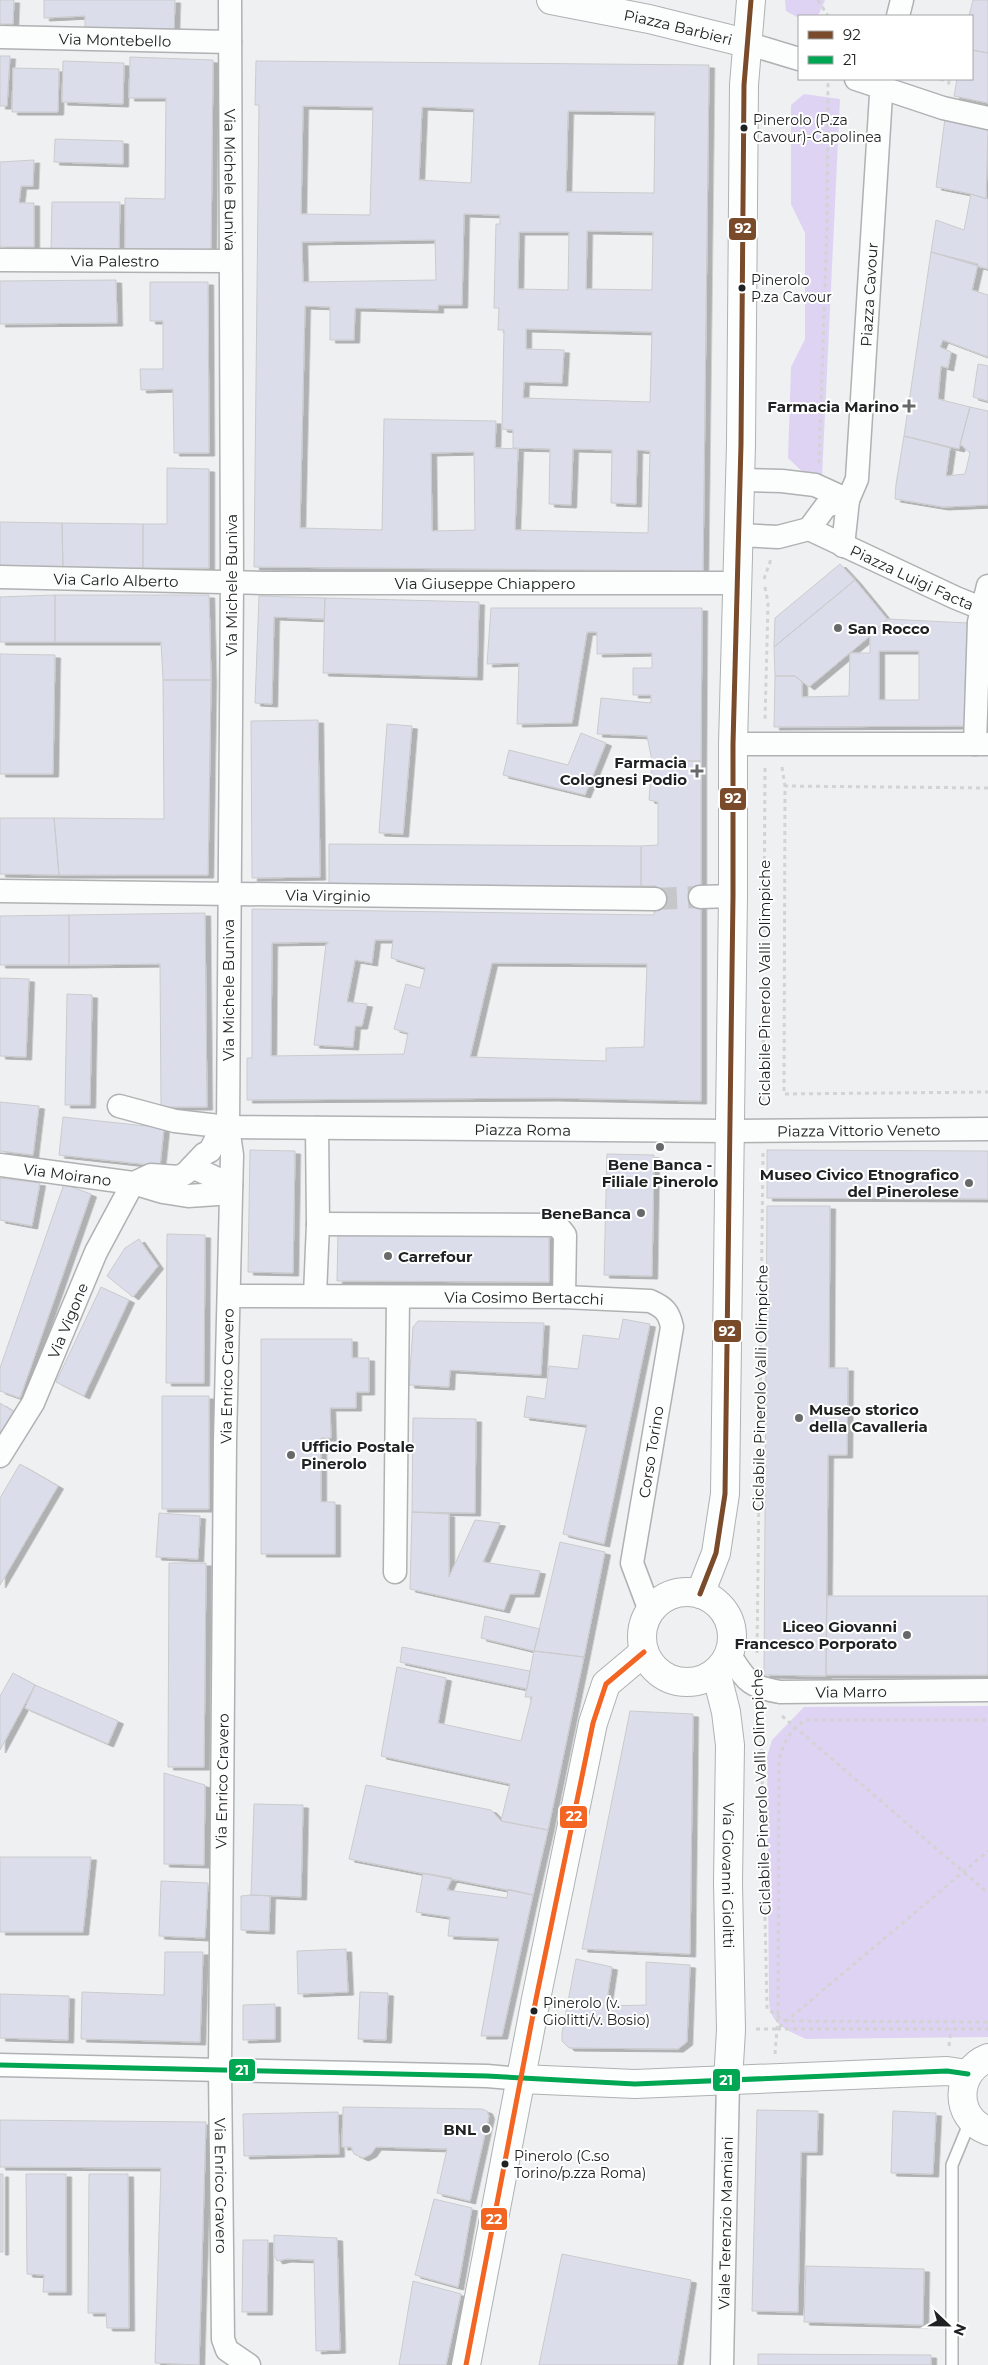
<svg xmlns="http://www.w3.org/2000/svg" width="988" height="2365" font-family="Montserrat,sans-serif">
<style>
.green{fill:#dfd3f4}
.building{fill:#dbdeea;stroke:#cacbcc;fill-rule:evenodd;filter:url(#shadow)}
.lines{fill:none;stroke-linecap:round;stroke-linejoin:round}
.street-tunnel{stroke:#c5c7c8;stroke-width:22;stroke-dasharray:22 11;stroke-linecap:butt}
.lane-casing{stroke:#afb1b2;stroke-width:14}
.street-casing{stroke:#afb1b2;stroke-width:25}
.secondary-casing{stroke:#afb1b2;stroke-width:30}
.path{stroke:#d3d3d3;stroke-width:3;stroke-dasharray:4 4;stroke-linecap:butt}
.lane{stroke:#fcfdfd;stroke-width:11}
.street{stroke:#fcfdfd;stroke-width:22}
.secondary{stroke:#fcfdfd;stroke-width:28}
.bus-1-casing{stroke:#fff;stroke-width:9}
.bus-2-casing{stroke:#fff;stroke-width:9}
.bus-3-casing{stroke:#fff;stroke-width:9}
.bus-1{stroke:#7a4b2a;stroke-width:5}
.bus-2{stroke:#00a651;stroke-width:5}
.bus-3{stroke:#f26522;stroke-width:5}
.bus-dot{fill:#202122;stroke:#fff;stroke-width:2}
.poi-dot{fill:#68696b;stroke:#fff;stroke-width:2}
.labels{text-anchor:middle;dominant-baseline:central;stroke-width:4;stroke-linejoin:round;paint-order:stroke}
.bus-label{font-size:14px;fill:#202122;stroke:#fff;text-anchor:start}
.street-label{font-size:15px;fill:#202122;stroke:#fff}
.poi-label{font-size:15px;font-weight:bold;fill:#202122;stroke:#fff;text-anchor:end}
.line-badge{stroke:#fff;stroke-width:2}
.badge-label{font-size:14px;text-anchor:middle;font-weight:bold;fill:#fff}
</style>
<defs>
<filter id="shadow"><feDropShadow dx="5.5" dy="3" stdDeviation="0" flood-color="#0004"/></filter>
</defs>
<rect width="100%" height="100%" fill="#eef0f2"/>
<path class="green" d="M 785,0 L 825,0 L 818,16 L 799,18 L 786,11 Z
M 804,94 L 840,99 L 822,477 L 807,476 L 788,458 L 791,367 L 805,339 L 805,233 L 791,204 L 791,105 Z
M 988,1706 L 988,2037 L 806,2039 C 787,2030 770,2025 769,2001 L 767,1757 L 772,1740 L 804,1707 Z"/>
<path class="building" d="M 0,0 L 14,0 L 13,24 L 0,24 Z
M 44,0 L 175,0 L 174,31 L 85,28 L 85,16 L 44,18 Z
M 973,0 L 988,0 L 988,53 L 972,50 L 972,16 L 969,16 Z
M 972,50 L 988,53 L 988,103 L 954,96 L 957,79 L 972,79 Z
M 0,56 L 10,56 L 7,106 L 0,106 Z
M 130,57 L 213,60 L 211,250 L 125,251 L 125,198 L 165,199 L 166,98 L 129,98 Z
M 63,61 L 124,63 L 123,104 L 62,102 Z
M 256,61 L 709,65 L 703,571 L 254,567 L 259,105 L 255,105 ZM 303,106 L 373,107 L 370,215 L 301,214 ZM 422,107 L 474,109 L 471,183 L 419,180 ZM 568,111 L 655,112 L 654,193 L 566,192 ZM 464,214 L 500,215 L 500,224 L 496,224 L 494,308 L 499,308 L 498,330 L 504,330 L 502,429 L 513,430 L 513,448 L 550,449 L 549,504 L 571,505 L 573,449 L 612,450 L 611,503 L 636,504 L 637,450 L 650,451 L 648,533 L 515,530 L 518,449 L 495,448 L 496,421 L 384,419 L 382,530 L 300,528 L 305,306 L 330,307 L 330,340 L 354,340 L 355,308 L 438,310 L 438,305 L 462,305 ZM 587,231 L 653,232 L 652,290 L 586,289 ZM 519,232 L 569,232 L 568,290 L 518,289 ZM 435,240 L 436,280 L 303,282 L 302,242 ZM 526,329 L 652,332 L 650,402 L 523,398 L 524,382 L 562,383 L 564,350 L 526,349 ZM 474,452 L 475,530 L 432,531 L 431,453 Z
M 13,68 L 59,69 L 58,112 L 12,112 Z
M 945,118 L 988,127 L 986,199 L 971,194 L 936,187 Z
M 55,139 L 123,141 L 123,164 L 54,162 Z
M 34,160 L 33,186 L 21,186 L 19,203 L 34,203 L 34,247 L 0,247 L 0,162 Z
M 971,194 L 988,199 L 988,269 L 931,252 L 936,220 L 964,230 Z
M 52,202 L 120,202 L 119,249 L 51,249 Z
M 931,252 L 978,264 L 972,290 L 988,295 L 988,357 L 943,340 L 940,347 L 951,352 L 948,368 L 941,366 L 938,399 L 970,407 L 959,449 L 904,436 Z
M 116,280 L 117,323 L 0,324 L 0,281 Z
M 150,282 L 208,282 L 209,453 L 174,453 L 173,389 L 141,390 L 140,369 L 163,369 L 163,321 L 150,321 Z
M 978,364 L 988,366 L 988,401 L 973,397 Z
M 970,407 L 988,411 L 988,505 L 943,507 L 895,499 L 896,484 L 904,436 L 950,448 L 946,476 L 965,474 L 970,453 L 960,444 Z
M 167,468 L 209,469 L 209,568 L 143,568 L 143,524 L 167,524 Z
M 0,522 L 62,523 L 63,570 L 0,569 Z
M 62,523 L 143,524 L 143,568 L 63,570 Z
M 840,564 L 855,580 L 774,647 L 775,618 Z
M 855,580 L 887,619 L 870,636 L 809,687 L 795,676 L 775,676 L 774,647 Z
M 55,595 L 55,642 L 0,642 L 0,597 Z
M 55,595 L 209,595 L 211,680 L 163,680 L 161,642 L 55,642 Z
M 259,596 L 325,598 L 324,619 L 274,617 L 272,704 L 255,703 Z
M 325,598 L 479,602 L 477,677 L 323,673 Z
M 491,608 L 702,608 L 701,761 L 652,761 L 647,736 L 597,734 L 601,698 L 651,703 L 651,695 L 633,695 L 633,668 L 652,668 L 652,653 L 597,654 L 597,632 L 587,632 L 572,723 L 517,724 L 519,663 L 487,664 Z
M 887,619 L 968,623 L 965,726 L 774,727 L 775,676 L 795,676 L 802,682 L 802,697 L 849,696 L 850,653 L 870,653 L 870,636 ZM 879,651 L 919,651 L 919,700 L 879,700 Z
M 0,654 L 55,655 L 53,774 L 0,774 Z
M 163,680 L 211,680 L 208,875 L 59,875 L 54,818 L 164,819 Z
M 318,720 L 320,877 L 252,878 L 251,721 Z
M 387,724 L 412,726 L 403,834 L 379,833 Z
M 581,733 L 606,743 L 585,795 L 503,775 L 509,750 L 568,765 Z
M 652,761 L 701,761 L 701,1101 L 553,1098 L 247,1100 L 247,1058 L 252,1058 L 252,909 L 654,915 L 656,886 L 641,886 L 641,846 L 658,845 L 658,802 L 649,800 ZM 375,940 L 393,940 L 391,958 L 425,968 L 420,988 L 406,984 L 394,1029 L 408,1033 L 404,1054 L 271,1056 L 272,943 L 328,942 L 328,944 L 326,944 L 314,1045 L 353,1047 L 355,1026 L 362,1026 L 367,1004 L 347,1002 L 355,960 L 372,963 ZM 492,963 L 647,964 L 644,1047 L 606,1048 L 606,1061 L 470,1057 Z
M 0,818 L 54,818 L 59,875 L 0,874 Z
M 329,844 L 641,846 L 641,886 L 329,886 Z
M 205,913 L 207,1107 L 161,1107 L 160,964 L 69,965 L 69,915 Z
M 69,915 L 69,965 L 0,965 L 0,916 Z
M 0,978 L 29,979 L 26,1057 L 0,1056 Z
M 67,994 L 92,995 L 90,1105 L 65,1105 Z
M 0,1102 L 39,1106 L 33,1155 L 0,1151 Z
M 63,1117 L 164,1128 L 160,1166 L 59,1155 Z
M 250,1150 L 295,1151 L 293,1273 L 248,1272 Z
M 767,1150 L 988,1151 L 988,1199 L 767,1198 Z
M 607,1154 L 654,1155 L 652,1276 L 604,1275 Z
M 0,1178 L 40,1183 L 32,1226 L 0,1220 Z
M 64,1184 L 91,1194 L 20,1398 L 0,1391 L 0,1368 Z
M 767,1206 L 830,1206 L 829,1368 L 848,1368 L 847,1455 L 828,1455 L 826,1676 L 764,1675 Z
M 167,1234 L 205,1235 L 204,1383 L 166,1383 Z
M 338,1234 L 549,1235 L 549,1282 L 337,1281 Z
M 139,1239 L 158,1266 L 133,1297 L 107,1276 L 125,1248 Z
M 101,1287 L 129,1300 L 84,1396 L 56,1382 Z
M 623,1319 L 650,1324 L 604,1544 L 563,1534 L 587,1425 L 524,1417 L 527,1396 L 545,1399 L 549,1366 L 578,1369 L 583,1335 L 619,1339 Z
M 418,1321 L 544,1323 L 541,1375 L 450,1370 L 449,1387 L 409,1385 L 413,1327 Z
M 261,1339 L 352,1339 L 352,1358 L 369,1358 L 369,1392 L 356,1392 L 356,1408 L 330,1408 L 331,1438 L 321,1438 L 321,1502 L 335,1502 L 335,1554 L 261,1554 Z
M 162,1396 L 209,1396 L 209,1509 L 162,1509 Z
M 0,1403 L 16,1413 L 0,1438 Z
M 413,1418 L 476,1419 L 475,1513 L 412,1512 Z
M 20,1464 L 58,1486 L 0,1585 L 0,1498 Z
M 412,1512 L 449,1514 L 449,1577 L 475,1520 L 500,1523 L 483,1562 L 540,1571 L 534,1594 L 510,1594 L 504,1610 L 410,1589 Z
M 159,1513 L 200,1516 L 198,1559 L 156,1557 Z
M 560,1542 L 605,1552 L 584,1657 L 534,1651 Z
M 169,1563 L 206,1563 L 204,1767 L 168,1767 Z
M 827,1596 L 988,1596 L 988,1675 L 826,1675 Z
M 485,1616 L 540,1629 L 534,1651 L 481,1638 Z
M 402,1647 L 530,1671 L 527,1689 L 400,1662 Z
M 534,1651 L 584,1657 L 548,1830 L 501,1821 L 510,1784 L 381,1756 L 397,1667 L 446,1678 L 438,1723 L 521,1741 L 532,1697 L 525,1697 Z
M 13,1673 L 35,1685 L 0,1750 L 0,1696 Z
M 35,1685 L 118,1721 L 108,1744 L 25,1708 Z
M 630,1711 L 693,1714 L 690,1954 L 582,1949 Z
M 164,1773 L 205,1785 L 204,1865 L 164,1864 Z
M 366,1785 L 491,1810 L 501,1821 L 548,1830 L 533,1895 L 349,1859 Z
M 254,1804 L 303,1805 L 301,1897 L 251,1895 Z
M 0,1857 L 91,1857 L 83,1932 L 0,1932 Z
M 423,1873 L 452,1878 L 447,1890 L 507,1898 L 508,1889 L 533,1895 L 502,2036 L 481,2036 L 499,1938 L 448,1936 L 450,1917 L 416,1912 Z
M 161,1881 L 208,1883 L 205,1938 L 159,1936 Z
M 251,1895 L 270,1896 L 269,1931 L 241,1930 L 241,1896 Z
M 346,1949 L 348,1992 L 298,1994 L 297,1951 Z
M 165,1952 L 203,1952 L 200,2042 L 81,2039 L 82,1992 L 164,1995 Z
M 576,1959 L 612,1967 L 606,2006 L 646,2005 L 646,1962 L 690,1965 L 687,2042 L 678,2049 L 569,2048 L 562,2041 L 562,2033 Z
M 360,1992 L 388,1993 L 386,2040 L 358,2039 Z
M 0,1994 L 69,1996 L 68,2040 L 0,2038 Z
M 275,2004 L 275,2039 L 243,2040 L 243,2005 Z
M 343,2107 L 482,2109 L 487,2111 L 489,2116 L 470,2201 L 437,2193 L 447,2149 L 376,2147 L 371,2154 L 363,2158 L 354,2154 L 351,2147 L 342,2147 Z
M 757,2110 L 818,2111 L 817,2152 L 801,2152 L 798,2312 L 752,2311 Z
M 893,2111 L 936,2113 L 933,2174 L 891,2173 Z
M 338,2112 L 339,2154 L 244,2156 L 243,2114 Z
M 0,2120 L 206,2122 L 199,2365 L 155,2363 L 161,2168 L 0,2167 Z
M 0,2174 L 3,2174 L 3,2252 L 0,2252 Z
M 26,2174 L 66,2174 L 66,2292 L 43,2292 L 44,2275 L 27,2274 Z
M 89,2174 L 128,2174 L 129,2328 L 107,2328 L 106,2313 L 88,2313 Z
M 434,2199 L 472,2208 L 458,2287 L 415,2275 Z
M 274,2235 L 337,2238 L 340,2350 L 316,2351 L 314,2260 L 286,2259 L 277,2261 L 274,2255 Z
M 243,2240 L 268,2240 L 267,2312 L 242,2312 Z
M 562,2254 L 691,2280 L 677,2365 L 539,2365 Z
M 806,2266 L 924,2269 L 923,2325 L 804,2322 Z
M 413,2281 L 461,2294 L 446,2365 L 399,2365 Z
M 758,2354 L 931,2355 L 931,2365 L 758,2365 Z"/>
<g class="lines">
<path class="street-tunnel" d="M 655,899 L 700,897"/>
<defs>
<path id="lane" d="M 952,2365 L 952,2165 L 971,2119"/>
<g id="street">
<path id="s1" d="M 230,0 L 232,582 L 228,1127 L 232,1155 L 225,1441 L 220,2069 L 223,2339 L 227,2350 L 249,2365"/>
<path d="M 898,16 L 902,0"/>
<path id="s2" d="M 0,37 L 230,42"/>
<path d="M 746,43 L 799,59"/>
<path d="M 856,79 L 943,108 L 988,118"/>
<path id="s3" d="M 0,260 L 229,261"/>
<path d="M 740,480 L 782,481 L 815,485 L 848,500"/>
<path d="M 809,529 L 826,506 L 848,500"/>
<path id="s4" d="M 738,535 L 778,537 L 809,529 L 956,598 L 981,608 L 988,608"/>
<path id="s5" d="M 843,546 L 848,500 L 857,479 L 882,79"/>
<path id="s6" d="M 0,577 L 263,583 L 737,583"/>
<path d="M 733,744 L 988,744"/>
<path d="M 975,744 L 979,622 L 988,586"/>
<path id="s7" d="M 0,891 L 655,899"/>
<path d="M 700,897 L 733,896"/>
<path id="s8" d="M 119,1106 L 175,1121 L 228,1127 L 730,1131 L 988,1129"/>
<path id="s9" d="M 0,1165 L 133,1183 L 163,1192 L 188,1196 L 218,1194 L 231,1185"/>
<path d="M 192,1167 L 231,1185"/>
<path d="M 134,1183 L 151,1175 L 179,1177 L 186,1173 L 204,1154 L 210,1151 L 220,1131 L 228,1127"/>
<path d="M 318,1224 L 557,1225 L 565,1235 L 564,1297"/>
<path d="M 315,1295 L 318,1224 L 317,1128"/>
<path id="s10" d="M 229,1296 L 564,1297 L 650,1301 C 664,1307 669,1312 672,1327 L 632,1563 L 650,1611"/>
<path id="s11" d="M 0,1456 L 33,1403 L 96,1252 L 133,1183"/>
<path d="M 395,1572 L 398,1297"/>
<path id="s12" d="M 729,1654 C 747,1681 747,1686 780,1692 L 988,1690"/>
<path d="M 0,2065 L 487,2076 L 521,2079"/>
<path id="s13" d="M 722,2365 L 728,2081"/>
</g>
<g id="secondary">
<path id="s14" d="M 551,0 L 649,19 L 746,43"/>
<circle cx="687" cy="1637" r="45"/>
<path d="M 700,1594 L 716,1553 L 725,1494 L 733,896 L 733,744 L 741,444 L 744,85 L 751,0"/>
<path id="s15" d="M 716,1672 L 726,1712 L 730,1745 L 728,1883 L 731,2030 L 728,2081"/>
<path d="M 988,2058 C 955,2071 953,2118 988,2131"/>
<path d="M 521,2079 L 635,2084 L 947,2071 L 968,2074"/>
<path d="M 466,2365 L 536,1999 L 593,1723 L 606,1684 L 644,1652"/>
</g>
</defs>
<use href="#lane" class="lane-casing"/>
<use href="#street" class="street-casing"/>
<use href="#secondary" class="secondary-casing"/>
<path class="path" d="M 818,0 L 828,16
M 940,79 L 949,82 L 948,87
M 819,463 L 827,226 L 828,79
M 764,579 L 771,559
M 765,587 L 768,603 L 765,721
M 782,767 L 785,786
M 988,788 L 785,786 L 784,1094 L 988,1092
M 763,1108 L 765,767
M 757,1653 L 763,1152
M 759,1709 L 761,1730 L 767,2009 L 786,2021 L 988,2022
M 782,1716 L 988,1893
M 756,2029 L 777,2029 L 988,1851
M 777,2029 L 988,2029
M 949,2046 L 951,2029
M 775,2054 L 778,2017 L 779,1761 C 783,1743 789,1731 806,1720 L 988,1720"/>
<use href="#lane" class="lane"/>
<use href="#street" class="street"/>
<use href="#secondary" class="secondary"/>
<defs>
<path id="bus-1" d="M 700,1594 L 716,1553 L 725,1494 L 733,896 L 733,744 L 741,444 L 744,85 L 751,0"/>
<path id="bus-2" d="M 0,2065 L 487,2076 L 635,2084 L 947,2071 L 968,2074"/>
<path id="bus-3" d="M 466,2365 L 536,1999 L 593,1723 L 606,1684 L 644,1652"/>
</defs>
<use href="#bus-1" class="bus-1-casing"/>
<use href="#bus-2" class="bus-2-casing"/>
<use href="#bus-3" class="bus-3-casing"/>
<use href="#bus-1" class="bus-1"/>
<use href="#bus-2" class="bus-2"/>
<use href="#bus-3" class="bus-3"/>
</g>
<g class="bus-dot">
<circle cx="744" cy="128" r="4.5"/>
<circle cx="742" cy="288" r="4.5"/>
<circle cx="534" cy="2011" r="4.5"/>
<circle cx="505" cy="2164" r="4.5"/>
</g>
<g class="poi-dot">
<path d="M906.5 398.5h5v5h5v5h-5v5h-5v-5h-5v-5h5z"/>
<circle cx="838" cy="628" r="5"/>
<path d="M694.5 763.5h5v5h5v5h-5v5h-5v-5h-5v-5h5z"/>
<circle cx="660" cy="1147" r="5"/>
<circle cx="969" cy="1183" r="5"/>
<circle cx="641" cy="1213" r="5"/>
<circle cx="388" cy="1256" r="5"/>
<circle cx="799" cy="1418" r="5"/>
<circle cx="291" cy="1455" r="5"/>
<circle cx="907" cy="1635" r="5"/>
<circle cx="486" cy="2129" r="5"/>
</g>
<g class="labels">
<g class="bus-label">
<text x="753" y="120">Pinerolo (P.za<tspan x="753" dy="17">Cavour)-Capolinea</tspan></text>
<text x="751" y="280">Pinerolo<tspan x="751" dy="17">P.za Cavour</tspan></text>
<text x="543" y="2003">Pinerolo (v.<tspan x="543" dy="17">Giolitti/v. Bosio)</tspan></text>
<text x="514" y="2156">Pinerolo (C.so<tspan x="514" dy="17">Torino/p.zza Roma)</tspan></text>
</g>
<g class="street-label">
<text stroke="none"><textPath href="#s14" startOffset="130">Piazza Barbieri</textPath></text>
<text stroke="none"><textPath href="#s2" startOffset="115">Via Montebello</textPath></text>
<text stroke="none"><textPath href="#s1" startOffset="180">Via Michele Buniva</textPath></text>
<text stroke="none"><textPath href="#s3" startOffset="115">Via Palestro</textPath></text>
<text stroke="none"><textPath href="#s5" startOffset="254">Piazza Cavour</textPath></text>
<text stroke="none"><textPath href="#s4" startOffset="186">Piazza Luigi Facta</textPath></text>
<text stroke="none"><textPath href="#s6" startOffset="116">Via Carlo Alberto</textPath></text>
<text stroke="none"><textPath href="#s6" startOffset="485">Via Giuseppe Chiappero</textPath></text>
<text transform="translate(231 585) rotate(-90)">Via Michele Buniva</text>
<text stroke="none"><textPath href="#s7" startOffset="328">Via Virginio</textPath></text>
<text transform="translate(764 983) rotate(-90)">Ciclabile Pinerolo Valli Olimpiche</text>
<text transform="translate(228 990) rotate(-90)">Via Michele Buniva</text>
<text stroke="none"><textPath href="#s8" startOffset="406">Piazza Roma</textPath></text>
<text stroke="none"><textPath href="#s8" startOffset="742">Piazza Vittorio Veneto</textPath></text>
<text stroke="none"><textPath href="#s9" startOffset="68">Via Moirano</textPath></text>
<text stroke="none"><textPath href="#s10" startOffset="295">Via Cosimo Bertacchi</textPath></text>
<text stroke="none"><textPath href="#s11" startOffset="152">Via Vigone</textPath></text>
<text transform="translate(227 1376) rotate(-89)">Via Enrico Cravero</text>
<text transform="translate(760 1388) rotate(-89)">Ciclabile Pinerolo Valli Olimpiche</text>
<text transform="translate(651 1452) rotate(-81)">Corso Torino</text>
<text stroke="none"><textPath href="#s12" startOffset="138">Via Marro</textPath></text>
<text transform="translate(222 1781) rotate(-89)">Via Enrico Cravero</text>
<text transform="translate(761 1792) rotate(-92)">Ciclabile Pinerolo Valli Olimpiche</text>
<text stroke="none"><textPath href="#s15" startOffset="205">Via Giovanni Giolitti</textPath></text>
<text stroke="none"><textPath href="#s1" startOffset="2186">Via Enrico Cravero</textPath></text>
<text stroke="none"><textPath href="#s13" startOffset="142">Viale Terenzio Mamiani</textPath></text>
</g>
<g class="poi-label">
<text x="899" y="406">Farmacia Marino</text>
<text x="848" y="628" text-anchor="start">San Rocco</text>
<text x="687" y="762">Farmacia<tspan x="687" dy="17">Colognesi Podio</tspan></text>
<text x="660" y="1164" text-anchor="middle">Bene Banca -<tspan x="660" dy="17">Filiale Pinerolo</tspan></text>
<text x="959" y="1174">Museo Civico Etnografico<tspan x="959" dy="17">del Pinerolese</tspan></text>
<text x="631" y="1213">BeneBanca</text>
<text x="398" y="1256" text-anchor="start">Carrefour</text>
<text x="809" y="1409" text-anchor="start">Museo storico<tspan x="809" dy="17">della Cavalleria</tspan></text>
<text x="301" y="1446" text-anchor="start">Ufficio Postale<tspan x="301" dy="17">Pinerolo</tspan></text>
<text x="897" y="1626">Liceo Giovanni<tspan x="897" dy="17">Francesco Porporato</tspan></text>
<text x="476" y="2129">BNL</text>
</g>
</g>
<g class="line-badge">
<rect x="728" y="217" width="29" height="24" rx="5" fill="#7a4b2a"/>
<rect x="719" y="787" width="28" height="24" rx="5" fill="#7a4b2a"/>
<rect x="713" y="1319" width="29" height="24" rx="5" fill="#7a4b2a"/>
<rect x="559" y="1805" width="29" height="24" rx="5" fill="#f26522"/>
<rect x="228" y="2058" width="28" height="24" rx="5" fill="#00a651"/>
<rect x="712" y="2068" width="29" height="24" rx="5" fill="#00a651"/>
<rect x="480" y="2207" width="28" height="24" rx="5" fill="#f26522"/>
</g>
<g class="badge-label">
<text x="743" y="233">92</text>
<text x="733" y="803">92</text>
<text x="727" y="1336">92</text>
<text x="574" y="1821">22</text>
<text x="242" y="2075">21</text>
<text x="726" y="2085">21</text>
<text x="494" y="2224">22</text>
</g>
<rect x="798" y="15" width="175" height="65" fill="#ffffff" stroke="#a6a6a7"/>
<rect x="808" y="31" width="25" height="8" fill="#7a4b2a" stroke="#a6a6a7"/>
<text x="843" y="40" font-size="15" fill="#202122">92</text>
<rect x="808" y="56" width="25" height="8" fill="#00a651" stroke="#a6a6a7"/>
<text x="843" y="65" font-size="15" fill="#202122">21</text>
<g transform="translate(948 2325) rotate(112)" stroke="#ffffff" stroke-width="4" paint-order="stroke">
<path d="M0-4L9 19L0 12L-9 19Z" fill="#202122"/>
<text y="-8" font-size="14" font-weight="bold" text-anchor="middle" fill="#202122">N</text>
</g>
</svg>
